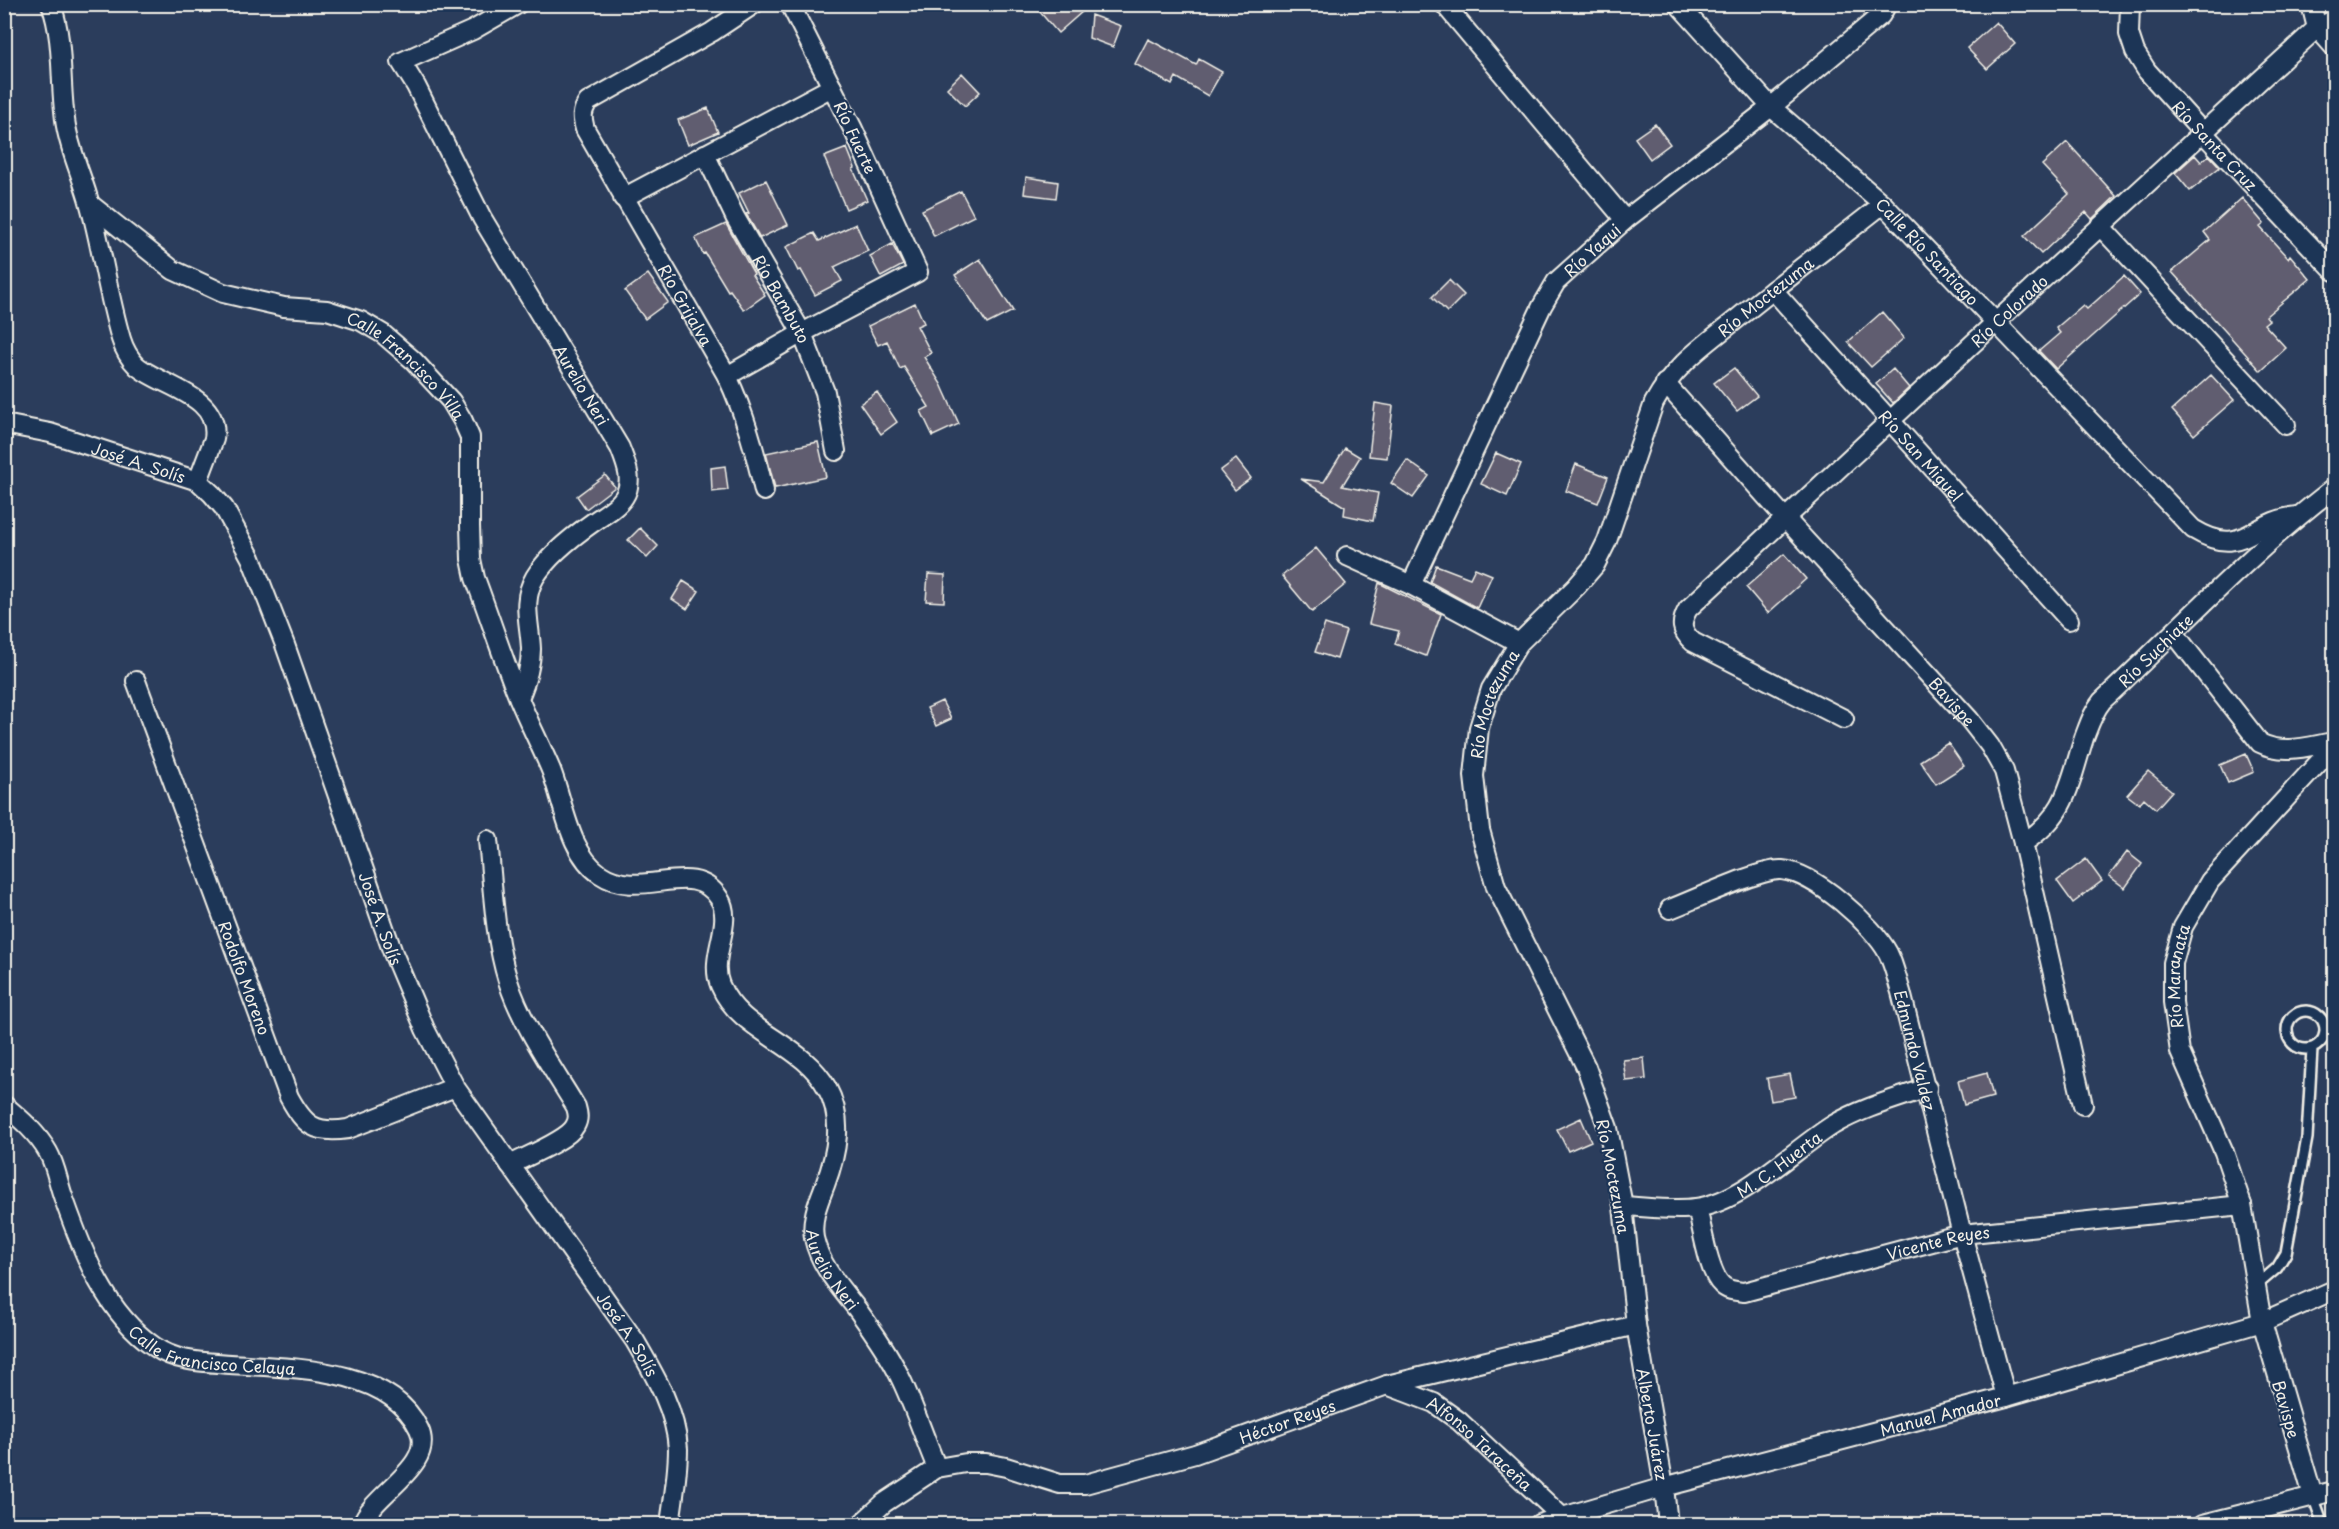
<svg xmlns="http://www.w3.org/2000/svg" width="2339" height="1529" font-family="'Playpen Sans',sans-serif">
<style>
.building{fill:#615d70;stroke:#f4f1e8;stroke-width:1.5}
.lines{fill:none;stroke-linecap:round;stroke-linejoin:round}
.service-casing{stroke:#f4f1e8;stroke-width:14}
.minor-casing{stroke:#f4f1e8;stroke-width:22}
.service{stroke:#1d3557;stroke-width:9}
.minor{stroke:#1d3557;stroke-width:18}
.labels{text-anchor:middle;dominant-baseline:central;stroke-width:4.5;stroke-linejoin:round;paint-order:stroke}
.street-label{font-size:16px;fill:#f4f1e8;stroke:#1d3557}
</style>
<rect width="100%" height="100%" fill="#2b3d5c"/>
<filter id="ink" filterUnits="userSpaceOnUse"><feTurbulence type="fractalNoise" baseFrequency=".0167" numOctaves="2"/><feDisplacementMap in="SourceGraphic" scale="12" xChannelSelector="R" yChannelSelector="G"/><feConvolveMatrix kernelMatrix="1 2 1 2 8 2 1 2 1" color-interpolation-filters="sRGB"/></filter>
<g filter="url(#ink)">
<path class="building" d="M 1033,4 L 1091,4 L 1058,33 Z
M 1091,15 L 1121,26 L 1113,47 L 1089,38 Z
M 1996,22 L 2015,44 L 1987,69 L 1967,48 Z
M 1148,39 L 1196,65 L 1199,59 L 1222,72 L 1208,96 L 1176,77 L 1172,85 L 1135,64 Z
M 962,73 L 980,92 L 965,106 L 947,88 Z
M 708,108 L 718,132 L 688,145 L 678,120 Z
M 1655,124 L 1670,144 L 1650,159 L 1635,138 Z
M 2067,142 L 2116,196 L 2092,219 L 2086,212 L 2041,254 L 2024,236 L 2069,194 L 2042,165 Z
M 847,148 L 855,168 L 853,169 L 867,200 L 846,209 L 824,157 Z
M 2195,155 L 2201,162 L 2209,155 L 2220,167 L 2190,191 L 2175,173 Z
M 1026,177 L 1058,182 L 1056,198 L 1024,194 Z
M 766,180 L 788,225 L 760,238 L 746,214 L 749,213 L 739,193 Z
M 961,191 L 974,216 L 934,236 L 922,210 Z
M 2242,198 L 2264,224 L 2260,227 L 2288,258 L 2290,255 L 2310,279 L 2266,316 L 2269,320 L 2264,324 L 2286,348 L 2261,371 L 2172,272 L 2210,240 L 2204,232 Z
M 726,224 L 754,274 L 752,275 L 765,295 L 744,310 L 730,290 L 728,291 L 705,253 L 703,254 L 695,238 Z
M 856,224 L 868,251 L 834,267 L 842,281 L 815,295 L 801,270 L 798,271 L 786,247 L 814,233 L 819,241 Z
M 892,244 L 903,265 L 881,277 L 870,256 Z
M 980,259 L 1013,311 L 987,324 L 955,275 Z
M 648,274 L 668,302 L 645,319 L 625,291 Z
M 2124,276 L 2140,294 L 2056,369 L 2039,351 L 2060,333 L 2056,328 L 2083,305 L 2087,309 Z
M 1449,280 L 1464,295 L 1447,312 L 1432,297 Z
M 915,303 L 924,323 L 917,326 L 931,353 L 924,357 L 941,384 L 959,424 L 933,436 L 921,411 L 929,407 L 904,367 L 900,369 L 887,341 L 878,345 L 868,326 Z
M 1882,312 L 1904,338 L 1871,367 L 1848,342 Z
M 1734,368 L 1757,396 L 1737,411 L 1714,383 Z
M 1893,369 L 1909,388 L 1893,403 L 1876,384 Z
M 2211,375 L 2234,400 L 2194,435 L 2172,410 Z
M 877,392 L 897,422 L 881,434 L 860,404 Z
M 1375,403 L 1393,406 L 1387,458 L 1369,456 Z
M 818,442 L 826,477 L 775,488 L 766,453 Z
M 1345,448 L 1360,457 L 1342,486 L 1378,493 L 1373,521 L 1344,515 L 1345,507 L 1301,479 L 1324,482 Z
M 1496,453 L 1521,464 L 1507,496 L 1481,484 Z
M 1236,459 L 1251,478 L 1235,490 L 1220,471 Z
M 1407,460 L 1429,476 L 1413,498 L 1391,483 Z
M 1576,464 L 1608,477 L 1598,503 L 1566,491 Z
M 725,466 L 728,490 L 712,492 L 711,468 Z
M 605,475 L 615,487 L 586,509 L 577,496 Z
M 640,528 L 658,546 L 647,558 L 628,540 Z
M 1316,548 L 1346,584 L 1312,612 L 1282,576 Z
M 1784,554 L 1806,579 L 1768,613 L 1746,587 Z
M 1436,565 L 1470,578 L 1475,568 L 1492,575 L 1477,608 L 1430,582 Z
M 928,574 L 945,575 L 944,602 L 926,601 Z
M 683,581 L 699,591 L 687,609 L 672,599 Z
M 1379,583 L 1441,614 L 1426,656 L 1395,644 L 1399,631 L 1369,624 Z
M 1325,624 L 1346,631 L 1337,659 L 1315,652 Z
M 942,701 L 951,719 L 936,726 L 927,708 Z
M 1948,743 L 1964,766 L 1936,784 L 1920,761 Z
M 2246,754 L 2254,772 L 2228,783 L 2220,765 Z
M 2148,771 L 2172,791 L 2156,809 L 2144,798 L 2139,804 L 2127,795 Z
M 2127,852 L 2142,864 L 2125,888 L 2109,876 Z
M 2086,859 L 2102,881 L 2073,903 L 2057,881 Z
M 1644,1058 L 1646,1079 L 1626,1081 L 1623,1060 Z
M 1987,1073 L 1993,1097 L 1964,1105 L 1958,1081 Z
M 1790,1074 L 1795,1097 L 1771,1101 L 1767,1078 Z
M 1581,1118 L 1591,1141 L 1568,1151 L 1557,1129 Z"/>
<g class="lines">
<defs>
<path id="service" d="M2287 1030a19 19 0 1 1 38 0a19 19 0 1 1-38 0Z
M 2257,1285 L 2277,1268 L 2286,1253 L 2307,1138 L 2312,1049
M 2313,1496 L 2323,1524"/>
<g id="minor">
<path d="M 51,4 C 65,43 59,86 66,126 C 71,154 83,178 90,205 C 102,249 108,295 121,339 C 124,349 129,358 137,366 C 162,387 221,395 214,439 L 198,481"/>
<path id="s1" d="M 518,4 L 473,30 L 401,62 L 416,86 L 482,218 L 620,448 C 626,464 634,481 624,497 C 617,508 603,515 592,523 C 572,537 548,556 535,577 C 521,601 530,623 531,649 C 531,667 526,682 519,698"/>
<path id="s2" d="M 754,4 L 712,32 L 588,102 C 581,112 582,118 585,129 L 727,376 C 745,414 755,451 764,491"/>
<path d="M 1444,4 L 1625,220"/>
<path id="s3" d="M 1678,4 L 1771,107 L 1883,204 L 2193,529 C 2244,560 2249,521 2297,516"/>
<path id="s4" d="M 2130,4 L 2129,34 L 2135,52 L 2147,71 L 2204,134 L 2334,271"/>
<path d="M 2311,4 L 2317,28 L 2334,47"/>
<path id="s5" d="M 705,154 L 735,217 L 802,333 L 825,392 L 836,451"/>
<path d="M 623,198 L 832,87"/>
<path id="s6" d="M 90,204 L 173,270 L 223,293 L 284,307 L 327,310 L 361,321 L 383,334 L 413,360 L 451,401 L 463,421 L 470,437 L 470,526 L 471,559 L 475,578 C 490,618 503,659 519,699 C 529,723 541,746 551,770 C 564,803 569,853 600,874 C 641,902 693,857 719,898 C 735,923 708,956 720,985 C 740,1033 802,1042 827,1088 C 844,1119 837,1153 825,1185 C 818,1203 811,1219 814,1238 C 820,1266 840,1287 857,1309 C 872,1330 888,1352 899,1375 C 914,1405 924,1438 937,1468"/>
<path d="M 2101,227 L 2286,425"/>
<path id="s7" d="M 1773,290 L 2069,620"/>
<path d="M 727,376 L 802,333 L 918,272 L 853,129 L 790,4"/>
<path id="s8" d="M 1665,383 L 1785,518 L 1969,719 L 1990,746 L 2004,771 L 2023,843 L 2083,1105"/>
<path id="s9" d="M 4,424 L 50,433 L 198,481 L 212,494 L 224,508 L 251,558 L 285,645 L 393,953 L 425,1029 L 455,1087 L 635,1341 C 654,1374 676,1410 678,1449 C 678,1474 673,1501 670,1524"/>
<path d="M 1347,556 L 1411,585 L 1519,643"/>
<path id="s10" d="M 1411,585 L 1542,306 L 1556,282 L 1625,220 L 1771,107 L 1881,15 L 1887,4"/>
<path d="M 2174,633 L 2260,743 C 2284,755 2309,746 2334,742"/>
<path id="s11" d="M 136,681 L 289,1097 C 305,1126 315,1134 348,1129 L 455,1087"/>
<path id="s12" d="M 1844,719 L 1693,642 C 1681,631 1680,623 1688,609 L 1996,322 L 2317,28 L 2334,20"/>
<path d="M 488,840 C 493,887 494,936 508,981 C 521,1023 553,1069 576,1107 C 578,1114 579,1119 575,1126 C 568,1140 525,1157 510,1165"/>
<path id="s13" d="M 2023,843 C 2067,815 2069,785 2084,738 C 2089,725 2093,712 2102,701 C 2179,629 2251,552 2334,488"/>
<path id="s14" d="M 1670,909 C 1694,900 1761,868 1782,870 C 1815,873 1873,925 1888,953 C 1894,965 1897,980 1901,992 L 1962,1234 L 2006,1397"/>
<path id="s15" d="M 4,1105 C 21,1119 37,1133 48,1152 C 56,1166 58,1183 64,1199 C 83,1253 105,1313 155,1347 C 176,1362 205,1362 230,1364 C 288,1368 389,1366 419,1429 C 436,1466 373,1493 362,1524"/>
<path id="s16" d="M 1623,1206 C 1646,1207 1673,1211 1696,1208 C 1743,1202 1793,1150 1833,1125 C 1862,1108 1895,1099 1927,1088"/>
<path id="s17" d="M 1697,1208 C 1702,1226 1708,1273 1722,1285 C 1728,1291 1736,1291 1744,1292 L 1962,1234 L 2242,1205"/>
<path id="s18" d="M 1387,1385 L 1434,1403 L 1459,1421 L 1561,1516"/>
<path id="s19" d="M 2313,1496 L 2262,1322 L 2242,1205 L 2224,1152 L 2180,1052 L 2173,1002 L 2173,963 L 2183,927 L 2210,881 L 2334,746"/>
<path id="s20" d="M 861,1524 L 884,1503 L 937,1468 L 966,1463 L 986,1463 L 1006,1467 L 1060,1484 L 1085,1484 L 1195,1454 L 1387,1385 L 1636,1325"/>
<path id="s21" d="M 1539,1524 L 1664,1487 L 2006,1397 L 2262,1322 L 2334,1290"/>
<path id="s22" d="M 1668,1524 L 1664,1487 L 1636,1325 L 1623,1206 L 1608,1128 L 1586,1067 L 1496,887 L 1480,830 L 1474,776 L 1479,728 L 1491,689 L 1519,643 L 1576,587 L 1595,565 L 1607,541 L 1654,403 C 1675,364 1705,345 1738,318 C 1786,279 1835,242 1883,204"/>
<path d="M 2203,1524 L 2334,1491"/>
</g>
</defs>
<use href="#service" class="service-casing"/>
<use href="#minor" class="minor-casing"/>
<use href="#service" class="service"/>
<use href="#minor" class="minor"/>
</g>
</g>
<g class="labels">
<g class="street-label">
<text transform="translate(856 137) rotate(65)">Río Fuerte</text>
<text stroke="none"><textPath href="#s4" startOffset="172">Río Santa Cruz</textPath></text>
<text stroke="none"><textPath href="#s10" startOffset="384">Río Yaqui</textPath></text>
<text stroke="none"><textPath href="#s3" startOffset="352">Calle Río Santiago</textPath></text>
<text stroke="none"><textPath href="#s22" startOffset="1360">Río Moctezuma</textPath></text>
<text stroke="none"><textPath href="#s5" startOffset="164">Río Bambuto</textPath></text>
<text stroke="none"><textPath href="#s2" startOffset="424">Río Grijalva</textPath></text>
<text stroke="none"><textPath href="#s12" startOffset="645">Río Colorado</textPath></text>
<text stroke="none"><textPath href="#s6" startOffset="366">Calle Francisco Villa</textPath></text>
<text stroke="none"><textPath href="#s1" startOffset="501">Aurelio Neri</textPath></text>
<text stroke="none"><textPath href="#s7" startOffset="222">Río San Miguel</textPath></text>
<text stroke="none"><textPath href="#s9" startOffset="140">José A. Solís</textPath></text>
<text stroke="none"><textPath href="#s13" startOffset="240">Río Suchiate</textPath></text>
<text stroke="none"><textPath href="#s8" startOffset="429">Bavispe</textPath></text>
<text stroke="none"><textPath href="#s22" startOffset="856">Río Moctezuma</textPath></text>
<text stroke="none"><textPath href="#s9" startOffset="680">José A. Solís</textPath></text>
<text stroke="none"><textPath href="#s11" startOffset="316">Rodolfo Moreno</textPath></text>
<text stroke="none"><textPath href="#s19" startOffset="542">Río Maranata</textPath></text>
<text stroke="none"><textPath href="#s14" startOffset="358">Edmundo Valdez</textPath></text>
<text stroke="none"><textPath href="#s16" startOffset="168">M. C. Huerta</textPath></text>
<text transform="translate(1614 1176) rotate(79)">Río Moctezuma</text>
<text stroke="none"><textPath href="#s17" startOffset="306">Vicente Reyes</textPath></text>
<text stroke="none"><textPath href="#s6" startOffset="1488">Aurelio Neri</textPath></text>
<text stroke="none"><textPath href="#s9" startOffset="1166">José A. Solís</textPath></text>
<text stroke="none"><textPath href="#s15" startOffset="348">Calle Francisco Celaya</textPath></text>
<text transform="translate(2287 1409) rotate(74)">Bavispe</text>
<text stroke="none"><textPath href="#s21" startOffset="416">Manuel Amador</textPath></text>
<text stroke="none"><textPath href="#s20" startOffset="458">Héctor Reyes</textPath></text>
<text transform="translate(1653 1424) rotate(80)">Alberto Juárez</text>
<text stroke="none"><textPath href="#s18" startOffset="111">Alfonso Taraceña</textPath></text>
</g>
</g>
<rect width="2339" height="1529" fill="none" stroke="#1d3557" stroke-width="24"/>
<rect x="12" y="12" width="2315" height="1505" fill="none" stroke="#f4f1e8" stroke-width="2" filter="url(#ink)"/>
</svg>
